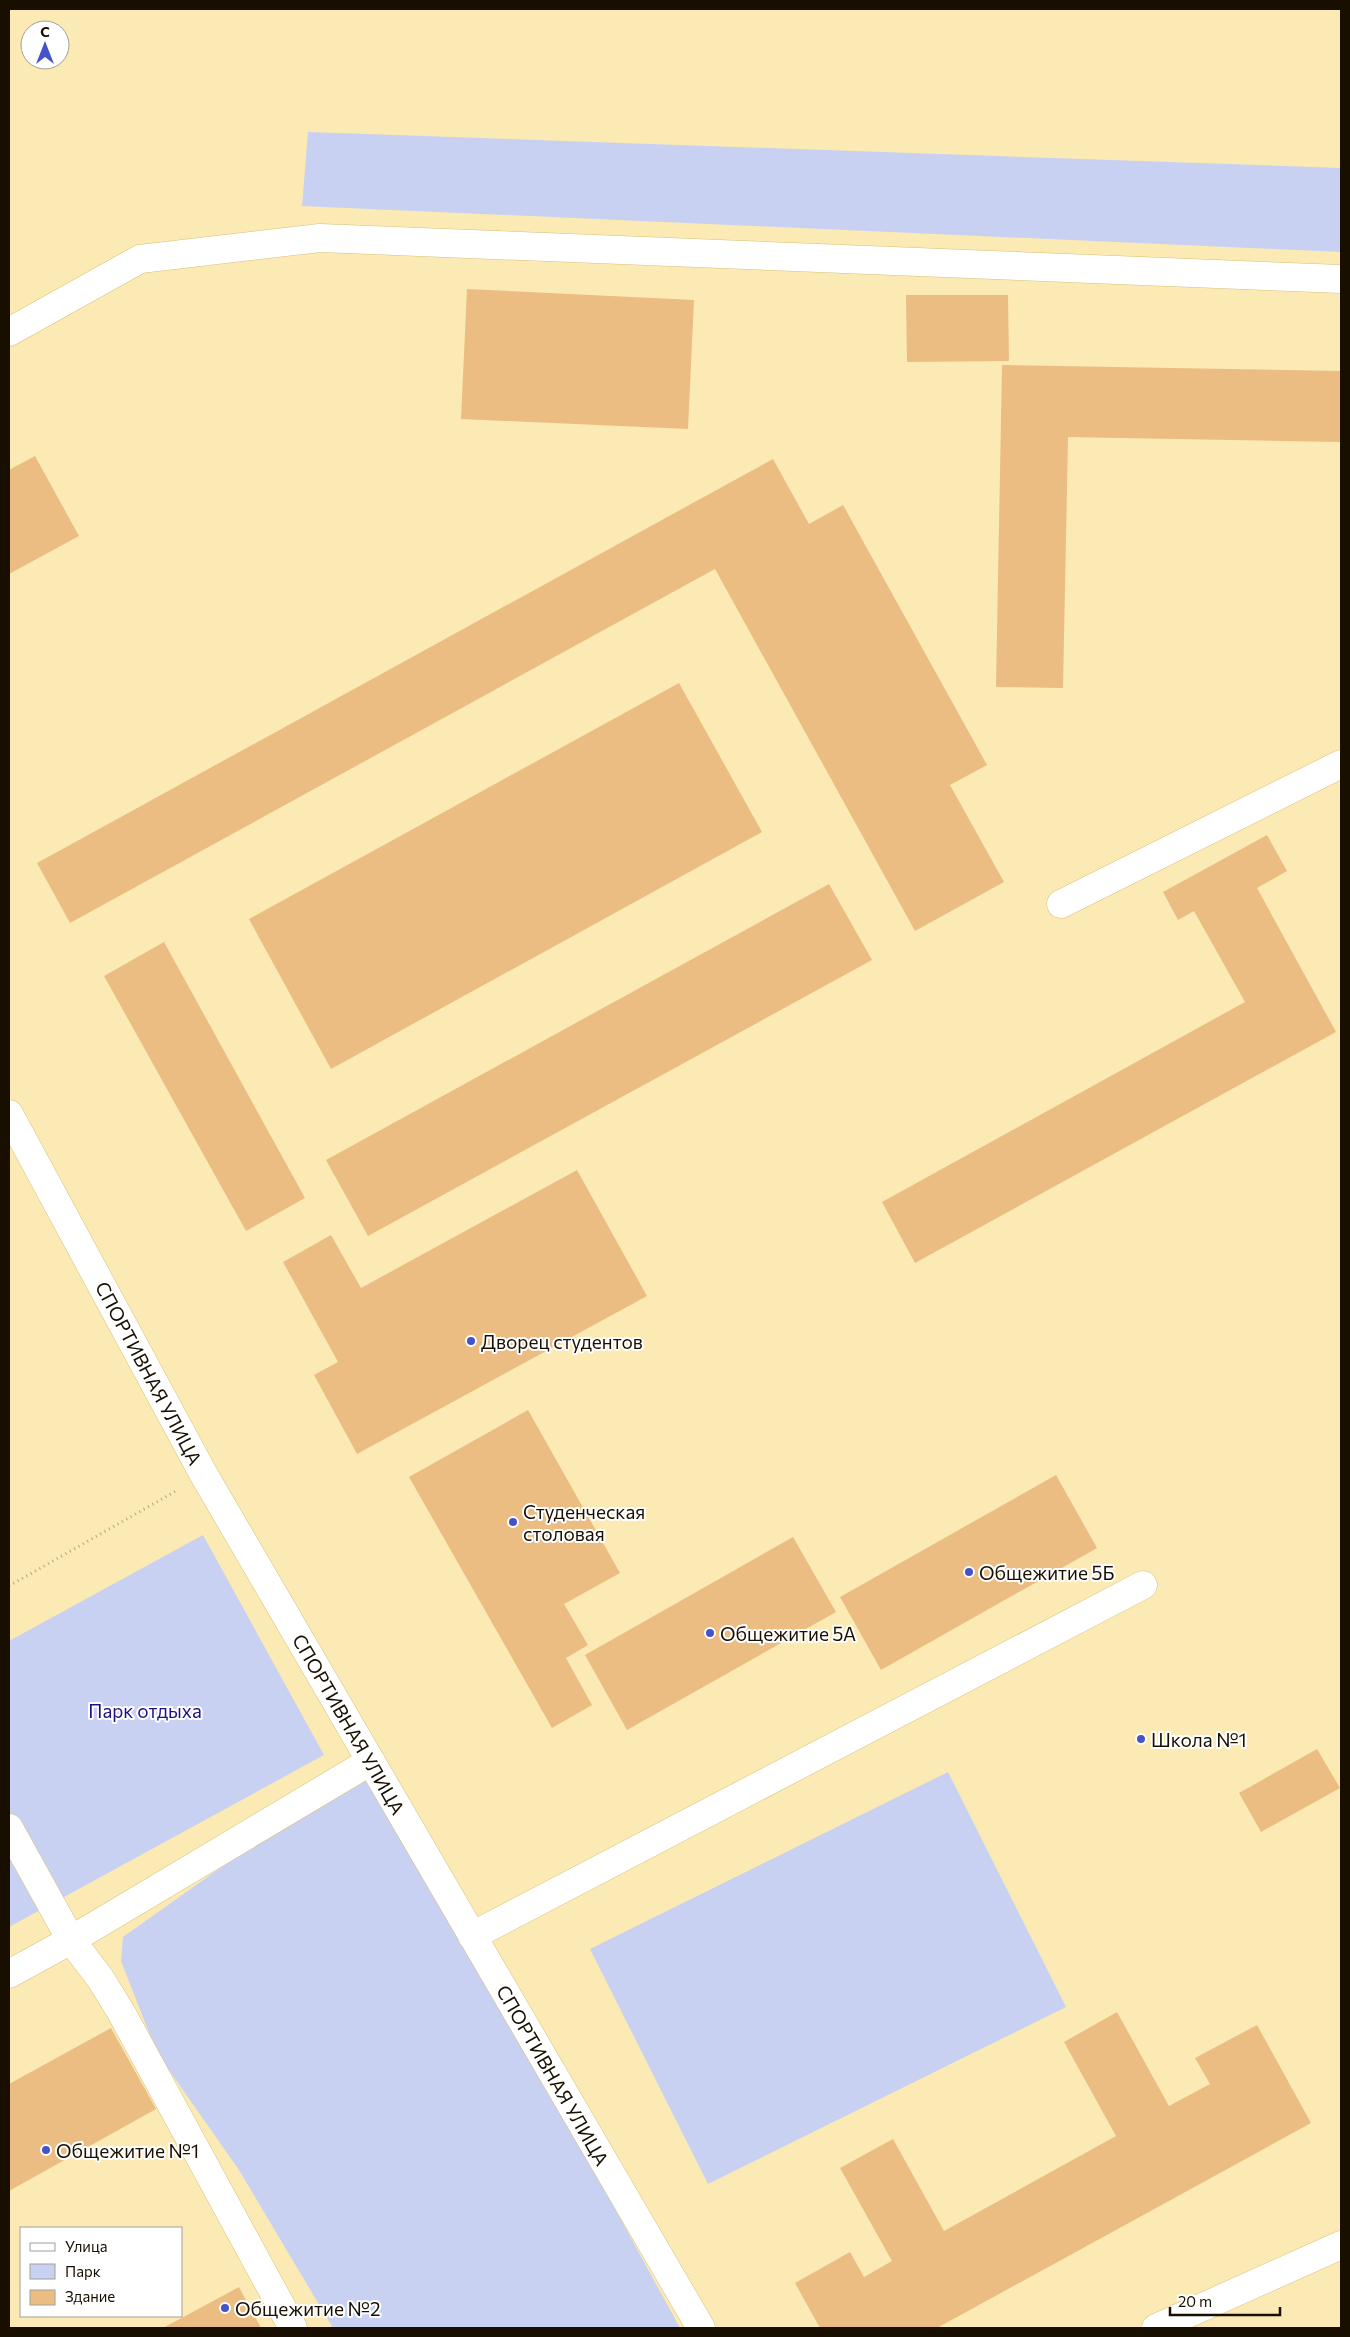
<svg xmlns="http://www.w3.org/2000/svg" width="1350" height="2337" font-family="Commissioner,sans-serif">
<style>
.green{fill:#c8d1f2}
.building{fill:#ebbd83}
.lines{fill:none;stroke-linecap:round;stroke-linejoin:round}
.minor-casing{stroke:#d6c17c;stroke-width:29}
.path{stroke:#b6a77c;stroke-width:3;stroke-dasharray:1 4;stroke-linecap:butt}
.minor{stroke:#fff;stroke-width:28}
.poi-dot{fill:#4553c7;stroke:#fff;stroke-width:2}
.labels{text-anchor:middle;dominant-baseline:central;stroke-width:4;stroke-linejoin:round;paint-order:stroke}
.poi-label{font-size:19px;fill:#180f00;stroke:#fff;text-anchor:start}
.street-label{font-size:19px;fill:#180f00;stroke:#fff}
.park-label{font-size:19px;fill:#1c1282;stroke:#fff}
</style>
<rect width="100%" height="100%" fill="#fbeab3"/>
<path class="green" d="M 308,132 L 1341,168 L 1341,252 L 302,206 Z
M 203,1535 L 324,1755 L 9,1927 L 9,1641 Z
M 371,1761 L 680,2328 L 333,2328 L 239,2170 L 157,2053 L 121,1961 L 123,1937 Z
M 948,1772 L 1066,2007 L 708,2184 L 590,1949 Z"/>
<path class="building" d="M 467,289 L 694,300 L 688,429 L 461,419 Z
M 906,295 L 1008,295 L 1009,361 L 907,362 Z
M 1002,365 L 1341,371 L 1341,442 L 1068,437 L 1063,688 L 996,687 Z
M 35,456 L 79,536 L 9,574 L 9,470 Z
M 773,459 L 809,524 L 843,505 L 987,765 L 950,785 L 1004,882 L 915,931 L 715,569 L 70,923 L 37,863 Z
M 679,683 L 762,832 L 331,1069 L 249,919 Z
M 1267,835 L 1287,871 L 1257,888 L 1336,1032 L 915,1263 L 882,1202 L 1245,1002 L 1194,911 L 1178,920 L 1163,892 Z
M 829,884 L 872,960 L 368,1236 L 326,1160 Z
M 164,942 L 305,1198 L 246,1231 L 104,976 Z
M 577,1170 L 647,1296 L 357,1454 L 314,1375 L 338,1362 L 283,1262 L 331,1235 L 361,1288 Z
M 528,1410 L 620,1573 L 564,1604 L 588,1645 L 566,1658 L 592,1705 L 552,1728 L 409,1477 Z
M 1056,1475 L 1097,1548 L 881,1670 L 840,1597 Z
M 793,1537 L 836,1612 L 627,1730 L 585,1655 Z
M 1317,1749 L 1340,1788 L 1261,1832 L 1239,1793 Z
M 1117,2012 L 1169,2106 L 1210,2084 L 1195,2058 L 1257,2025 L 1311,2123 L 937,2328 L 820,2328 L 795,2283 L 850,2252 L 864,2277 L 892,2261 L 840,2168 L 893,2139 L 944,2231 L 1116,2136 L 1064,2042 Z
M 111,2028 L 156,2109 L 9,2191 L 9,2084 Z
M 239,2287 L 261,2328 L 163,2328 Z"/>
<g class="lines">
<defs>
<path id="minor" d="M 9,332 L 140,259 L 320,238 L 1341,279
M 1061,904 L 1341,764
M 9,1114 L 204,1475 L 701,2328
M 9,1828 L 71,1940 L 100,1978 L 121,2012 L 293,2328
M 472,1936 L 1143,1585
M 9,1974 L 71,1940 L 371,1761
M 1156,2328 L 1341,2245"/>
</defs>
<use href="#minor" class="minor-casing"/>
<path class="path" d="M 9,1586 L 176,1491"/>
<use href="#minor" class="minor"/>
</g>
<g class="poi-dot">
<circle cx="471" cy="1341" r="5"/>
<circle cx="513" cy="1522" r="5"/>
<circle cx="969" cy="1572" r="5"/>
<circle cx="710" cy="1633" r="5"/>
<circle cx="1141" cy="1739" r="5"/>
<circle cx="46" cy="2150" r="5"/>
<circle cx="225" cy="2308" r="5"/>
</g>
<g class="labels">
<g class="poi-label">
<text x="481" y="1341">Дворец студентов</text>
<text x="523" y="1511">Студенческая<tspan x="523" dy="22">столовая</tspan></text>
<text x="979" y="1572">Общежитие 5Б</text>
<text x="720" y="1633">Общежитие 5А</text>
<text x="1151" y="1739">Школа №1</text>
<text x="56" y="2150">Общежитие №1</text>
<text x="235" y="2308">Общежитие №2</text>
</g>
<g class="street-label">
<text transform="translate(149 1373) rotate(62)">СПОРТИВНАЯ УЛИЦА</text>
<text transform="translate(349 1724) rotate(60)">СПОРТИВНАЯ УЛИЦА</text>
<text transform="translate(553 2075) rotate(60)">СПОРТИВНАЯ УЛИЦА</text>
</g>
<g class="park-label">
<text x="145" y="1710">Парк отдыха</text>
</g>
</g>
<rect width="1350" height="2337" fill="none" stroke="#180f00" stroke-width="20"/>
<rect x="20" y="2227" width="162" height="90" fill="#ffffff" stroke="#a39f99"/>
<rect x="30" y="2243" width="25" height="8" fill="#ffffff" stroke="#a39f99"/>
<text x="65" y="2252" font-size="15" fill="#180f00">Улица</text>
<rect x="30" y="2264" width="25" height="15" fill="#c8d1f2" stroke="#a39f99"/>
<text x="65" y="2277" font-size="15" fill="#180f00">Парк</text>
<rect x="30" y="2290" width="25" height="15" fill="#ebbd83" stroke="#a39f99"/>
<text x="65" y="2302" font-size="15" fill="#180f00">Здание</text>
<g transform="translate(45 45)"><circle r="24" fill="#ffffff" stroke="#a39f99"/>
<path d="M0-4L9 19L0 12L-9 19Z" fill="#4553c7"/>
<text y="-8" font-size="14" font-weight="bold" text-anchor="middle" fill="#180f00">С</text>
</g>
<path d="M1170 2307v8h110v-8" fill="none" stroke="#180f00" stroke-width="2.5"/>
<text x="1178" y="2307" font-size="15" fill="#180f00" stroke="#ffffff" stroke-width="4" paint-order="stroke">20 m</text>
</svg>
